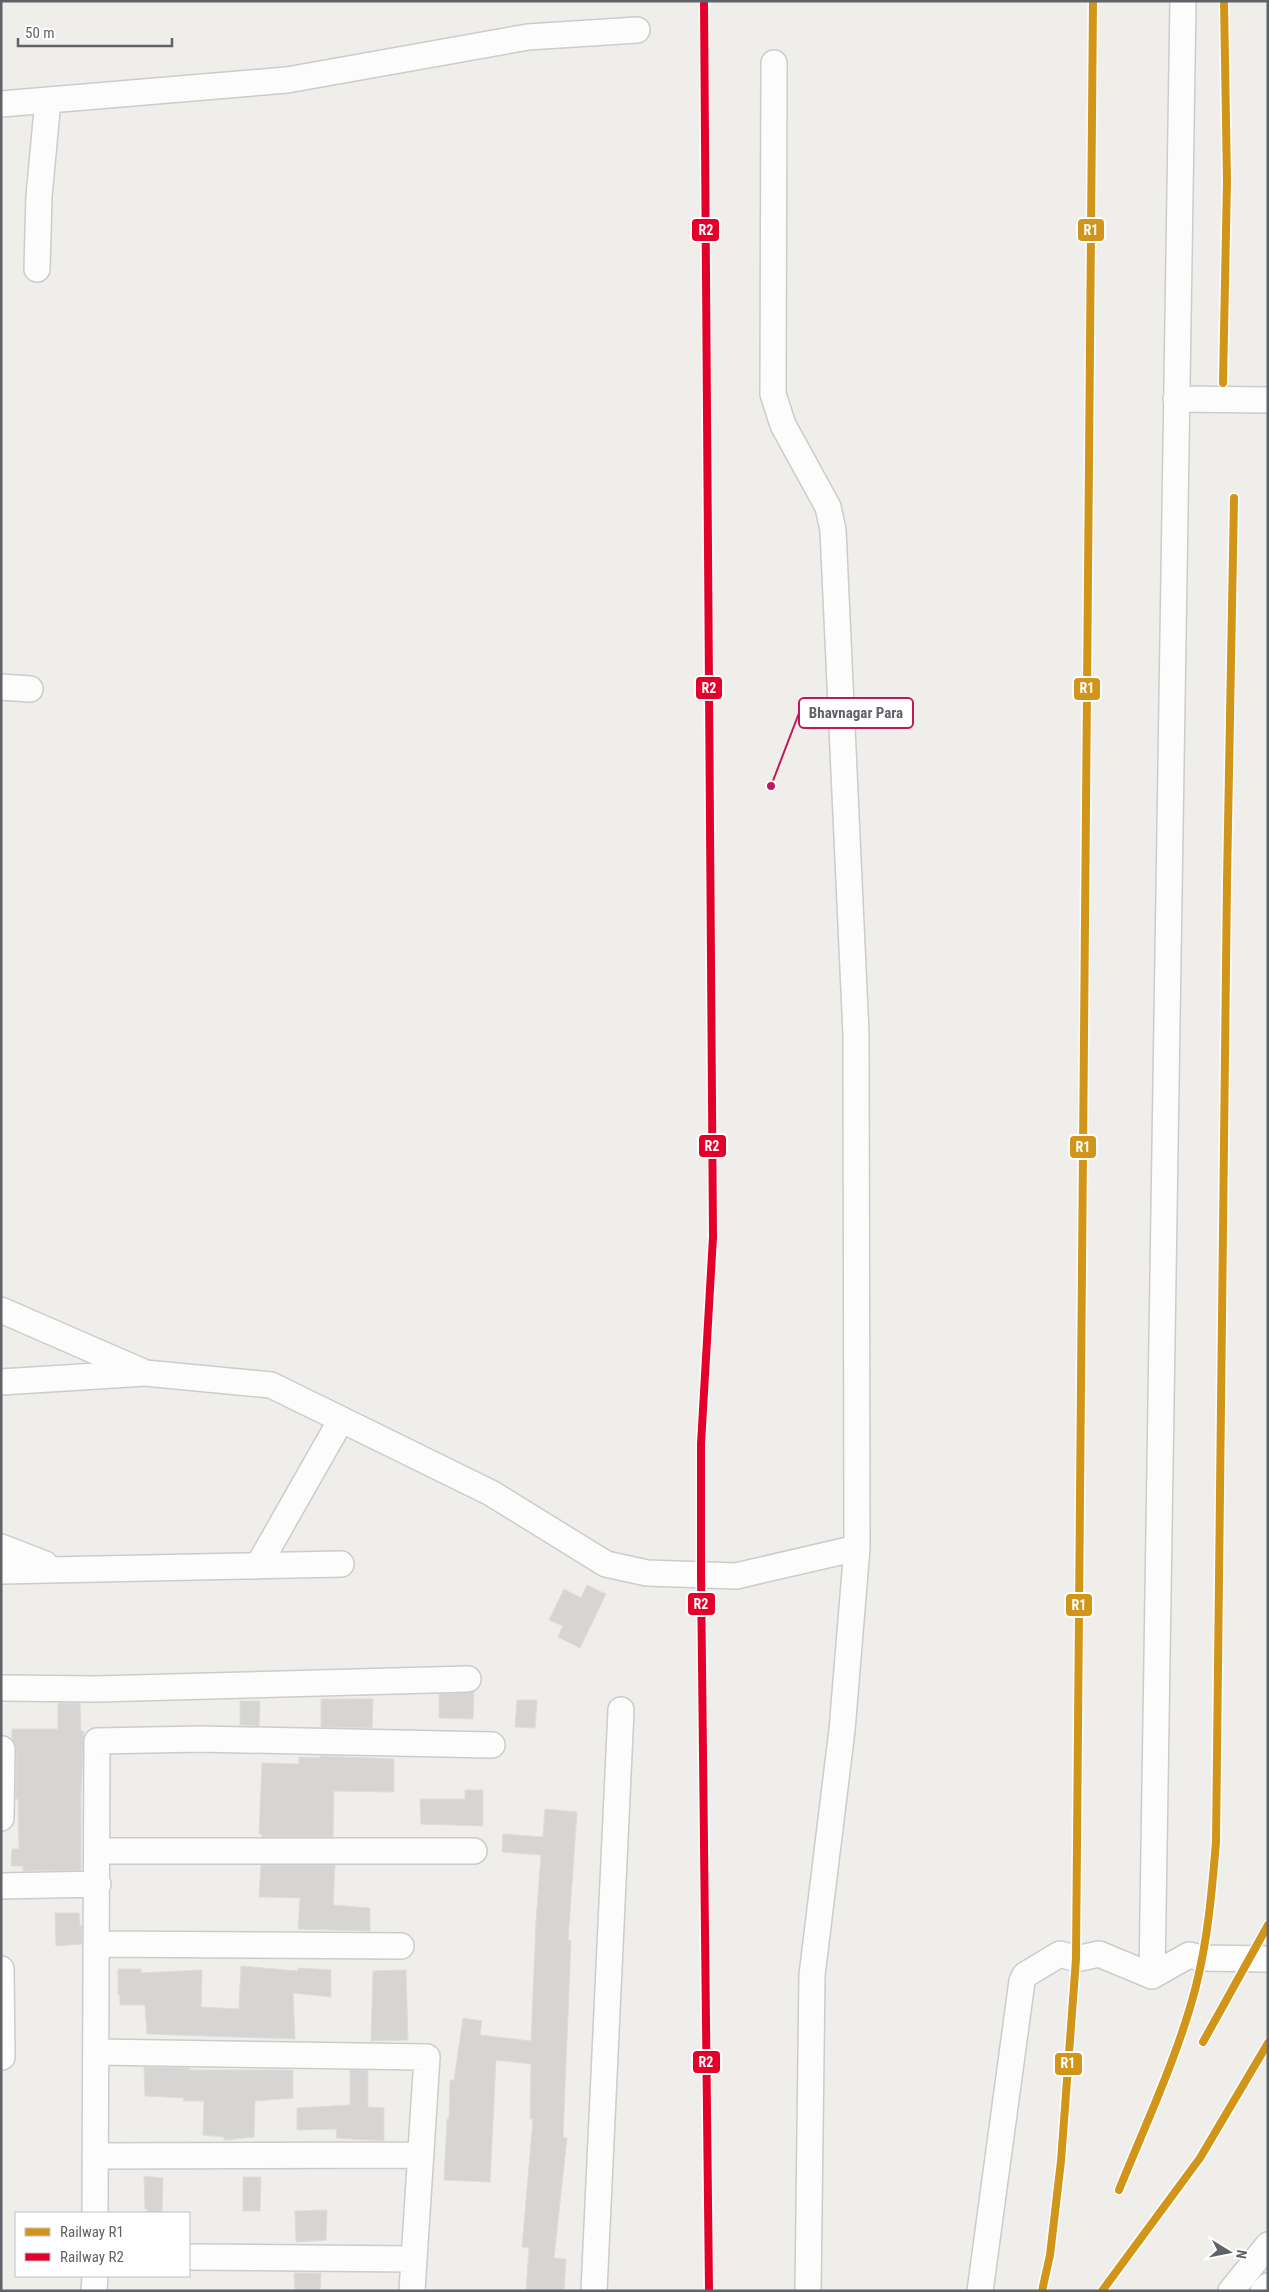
<svg xmlns="http://www.w3.org/2000/svg" width="1269" height="2292" font-family="'Roboto Condensed',sans-serif">
<style>
.building{fill:#d6d5d3;stroke:#deddd9}
.lines{fill:none;stroke-linecap:round;stroke-linejoin:round}
.minor-casing{stroke:#cbcccc;stroke-width:28}
.minor{stroke:#fdfcfc;stroke-width:25}
.rail-1-casing{stroke:#fff;stroke-width:11}
.rail-2-casing{stroke:#fff;stroke-width:11}
.rail-1{stroke:#d1951a;stroke-width:8}
.rail-2{stroke:#e4002b;stroke-width:8}
.leader{fill:none;stroke:#c2185b;stroke-width:2}
.callout-dot{fill:#c2185b;stroke:#fff;stroke-width:2}
.callout{fill:#fff;stroke:#c2185b;stroke-width:2}
.callout-label{font-size:15px;text-anchor:middle;font-weight:bold;fill:#5f6368}
.line-badge{stroke:#fff;stroke-width:2}
.badge-label{font-size:14px;text-anchor:middle;font-weight:bold;fill:#fff}
</style>
<rect width="100%" height="100%" fill="#efeeea"/>
<path class="building" d="M 587,1585 L 606,1594 L 580,1648 L 558,1637 L 563,1626 L 549,1620 L 564,1589 L 581,1598 Z
M 474,1692 L 473,1719 L 439,1718 L 439,1694 Z
M 321,1699 L 373,1699 L 372,1728 L 321,1727 Z
M 517,1700 L 537,1700 L 535,1728 L 515,1727 Z
M 240,1701 L 260,1701 L 259,1726 L 240,1725 Z
M 58,1703 L 80,1703 L 81,1731 L 84,1731 L 81,1794 L 81,1870 L 23,1871 L 23,1866 L 11,1866 L 12,1849 L 19,1849 L 18,1799 L 16,1799 L 16,1749 L 12,1739 L 12,1729 L 58,1729 Z
M 320,1756 L 394,1759 L 394,1792 L 334,1791 L 333,1837 L 262,1837 L 262,1834 L 259,1834 L 262,1763 L 299,1764 L 299,1757 L 320,1758 Z
M 465,1790 L 483,1790 L 483,1826 L 421,1824 L 420,1799 L 465,1799 Z
M 545,1809 L 577,1812 L 568,1940 L 571,1941 L 563,2137 L 567,2138 L 554,2258 L 566,2259 L 564,2291 L 526,2291 L 529,2248 L 522,2247 L 533,2119 L 530,2119 L 531,2064 L 496,2060 L 490,2182 L 444,2180 L 447,2119 L 449,2119 L 450,2080 L 454,2080 L 463,2018 L 482,2021 L 480,2035 L 531,2041 L 536,1922 L 541,1855 L 502,1852 L 503,1834 L 543,1837 Z
M 261,1865 L 335,1865 L 333,1905 L 370,1908 L 370,1931 L 298,1929 L 300,1898 L 259,1897 Z
M 55,1913 L 79,1913 L 80,1926 L 82,1925 L 82,1944 L 56,1946 Z
M 241,1966 L 298,1971 L 298,1968 L 331,1970 L 331,1997 L 293,1993 L 295,2039 L 147,2034 L 145,2005 L 120,2005 L 120,1995 L 118,1995 L 118,1969 L 141,1969 L 141,1973 L 202,1970 L 201,2007 L 239,2009 Z
M 406,1970 L 408,2040 L 371,2041 L 373,1971 Z
M 144,2067 L 190,2068 L 190,2070 L 293,2070 L 293,2098 L 255,2101 L 254,2137 L 224,2140 L 224,2137 L 203,2135 L 204,2101 L 183,2101 L 184,2098 L 145,2096 Z
M 350,2070 L 368,2070 L 368,2107 L 384,2108 L 384,2141 L 336,2138 L 337,2129 L 297,2130 L 297,2108 L 350,2105 Z
M 144,2176 L 163,2178 L 162,2213 L 148,2213 L 147,2209 L 145,2209 Z
M 243,2177 L 261,2177 L 260,2211 L 243,2211 Z
M 327,2210 L 326,2240 L 296,2242 L 295,2211 Z
M 294,2273 L 321,2273 L 320,2291 L 295,2291 Z"/>
<g class="lines">
<defs>
<path id="minor" d="M 774,63 L 773,394 L 783,425 L 828,507 L 833,530 L 856,1034 L 857,1548 L 842,1730 L 812,1975 L 808,2291
M 1,104 L 287,80 L 528,37 L 637,30
M 37,269 L 39,196 L 48,100
M 1176,399 L 1268,400
M 1,687 L 30,689
M 1,1310 L 141,1371
M 1,1382 L 145,1373 L 271,1385 L 491,1493 L 606,1564 L 647,1573 L 736,1576 L 857,1548
M 1,1547 L 45,1564
M 258,1566 L 341,1420
M 1,1571 L 341,1564
M 1,1688 L 96,1689 L 468,1679
M 1,1818 L 2,1749
M 98,1851 L 474,1851
M 1,1886 L 98,1884
M 97,1944 L 401,1946
M 1,1969 L 2,2057
M 1152,1976 L 1183,1
M 96,2052 L 427,2057 L 412,2291
M 95,2156 L 421,2155
M 95,2213 L 97,1741 L 201,1739 L 492,1745
M 189,2257 L 414,2259
M 94,2291 L 95,2276
M 594,2291 L 621,1710
M 980,2291 L 1022,1981 L 1025,1975 L 1060,1954 L 1076,1959 L 1099,1954 L 1152,1976 L 1189,1955 L 1202,1958 L 1268,1959
M 1231,2291 L 1268,2245
M 1263,2291 L 1268,2286"/>
</defs>
<use href="#minor" class="minor-casing"/>
<use href="#minor" class="minor"/>
<defs>
<path id="rail-1" d="M 1223,383 L 1227,181 L 1224,1
M 1203,2042 L 1268,1925
M 1119,2190 C 1146,2123 1178,2056 1196,1986 C 1208,1939 1212,1890 1216,1842 L 1227,881 L 1234,498
M 1042,2291 L 1050,2255 L 1061,2161 L 1076,1959 L 1093,1
M 1102,2291 L 1200,2158 L 1268,2043"/>
<path id="rail-2" d="M 704,1 L 713,1237 L 701,1444 L 701,1575 L 709,2291"/>
</defs>
<use href="#rail-1" class="rail-1-casing"/>
<use href="#rail-2" class="rail-2-casing"/>
<use href="#rail-1" class="rail-1"/>
<use href="#rail-2" class="rail-2"/>
</g>
<path class="leader" d="M771 786L799 713"/>
<circle class="callout-dot" cx="771" cy="786" r="5"/>
<rect class="callout" x="799" y="698" width="114" height="30" rx="5"/>
<g class="callout-label">
<text x="856" y="718">Bhavnagar Para</text>
</g>
<g class="line-badge">
<rect x="691" y="218" width="29" height="24" rx="5" fill="#e4002b"/>
<rect x="1077" y="218" width="28" height="24" rx="5" fill="#d1951a"/>
<rect x="695" y="676" width="28" height="24" rx="5" fill="#e4002b"/>
<rect x="1073" y="677" width="28" height="24" rx="5" fill="#d1951a"/>
<rect x="698" y="1134" width="29" height="24" rx="5" fill="#e4002b"/>
<rect x="1069" y="1135" width="28" height="24" rx="5" fill="#d1951a"/>
<rect x="687" y="1592" width="29" height="24" rx="5" fill="#e4002b"/>
<rect x="1065" y="1593" width="28" height="24" rx="5" fill="#d1951a"/>
<rect x="692" y="2050" width="29" height="24" rx="5" fill="#e4002b"/>
<rect x="1054" y="2052" width="29" height="24" rx="5" fill="#d1951a"/>
</g>
<g class="badge-label">
<text x="706" y="235">R2</text>
<text x="1091" y="235">R1</text>
<text x="709" y="693">R2</text>
<text x="1087" y="693">R1</text>
<text x="712" y="1151">R2</text>
<text x="1083" y="1152">R1</text>
<text x="701" y="1609">R2</text>
<text x="1079" y="1610">R1</text>
<text x="706" y="2067">R2</text>
<text x="1068" y="2068">R1</text>
</g>
<rect width="1269" height="2292" fill="none" stroke="#5f6368" stroke-width="5"/>
<rect x="15" y="2212" width="175" height="65" fill="#ffffff" stroke="#bfc1c3"/>
<rect x="25" y="2228" width="25" height="8" fill="#d1951a" stroke="#bfc1c3"/>
<text x="60" y="2237" font-size="15" fill="#5f6368">Railway R1</text>
<rect x="25" y="2253" width="25" height="8" fill="#e4002b" stroke="#bfc1c3"/>
<text x="60" y="2262" font-size="15" fill="#5f6368">Railway R2</text>
<g transform="translate(1229 2252) rotate(100)" stroke="#ffffff" stroke-width="4" paint-order="stroke">
<path d="M0-4L9 19L0 12L-9 19Z" fill="#5f6368"/>
<text y="-8" font-size="14" font-weight="bold" text-anchor="middle" fill="#5f6368">N</text>
</g>
<path d="M18 38v8h154v-8" fill="none" stroke="#5f6368" stroke-width="2.5"/>
<text x="25" y="38" font-size="15" fill="#5f6368" stroke="#ffffff" stroke-width="4" paint-order="stroke">50 m</text>
</svg>
